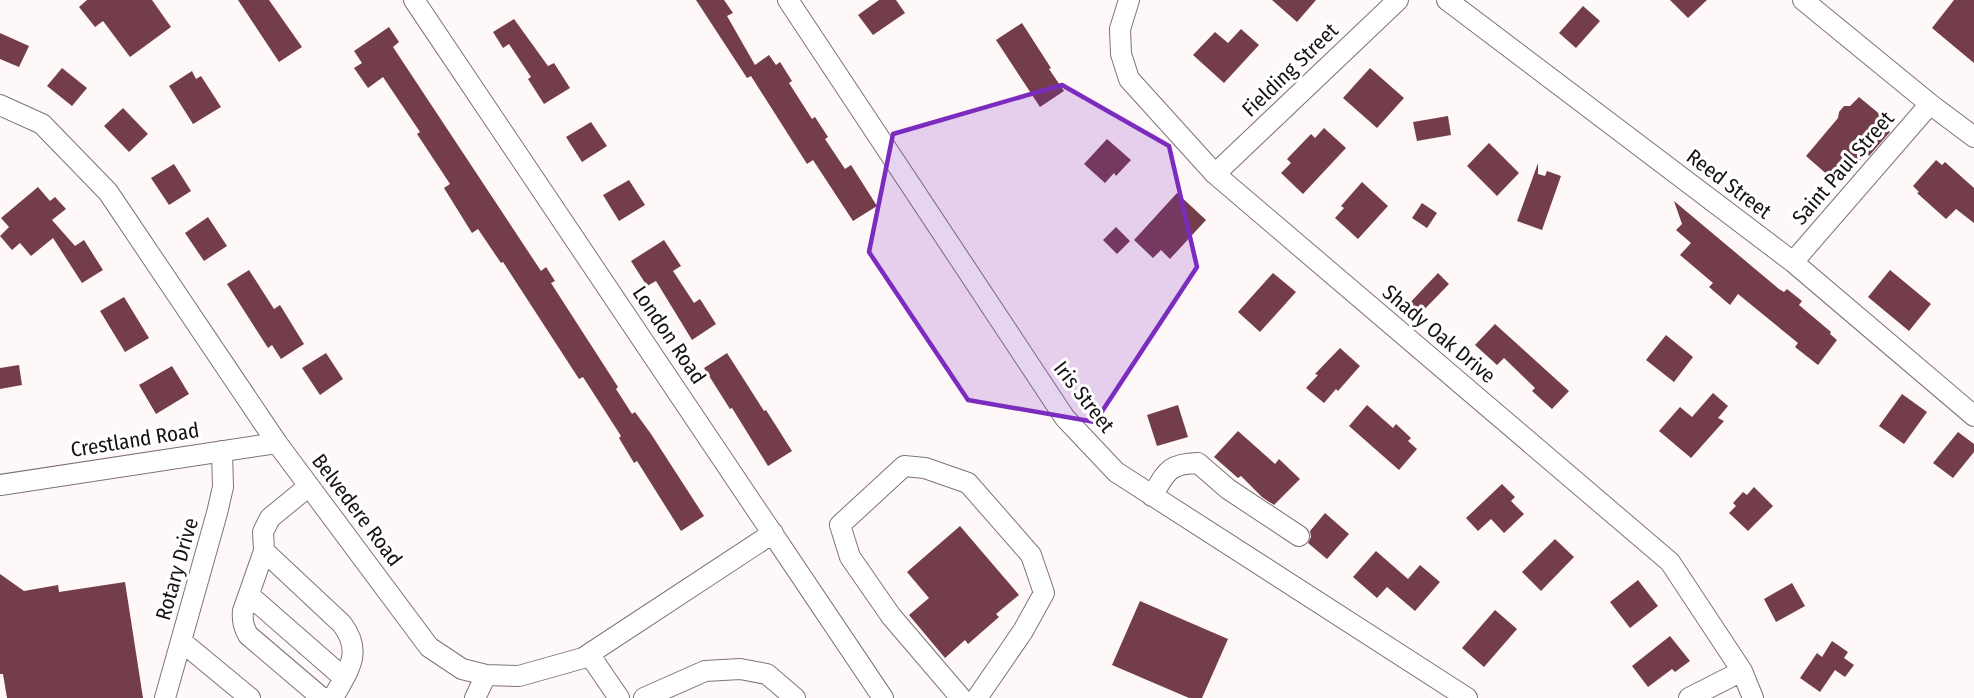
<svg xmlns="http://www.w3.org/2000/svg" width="1974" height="698" font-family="'Fira Sans Condensed',sans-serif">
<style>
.building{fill:#743d4a}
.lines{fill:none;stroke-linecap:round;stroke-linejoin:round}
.minor-casing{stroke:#7e7476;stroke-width:22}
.minor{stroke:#fff;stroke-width:20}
.marked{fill:#7b2cbf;fill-opacity:0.2;stroke:#7b2cbf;stroke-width:4.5;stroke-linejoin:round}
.labels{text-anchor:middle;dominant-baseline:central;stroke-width:6;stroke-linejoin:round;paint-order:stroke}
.street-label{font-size:21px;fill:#161213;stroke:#fff}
</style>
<rect width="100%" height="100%" fill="#fff8f9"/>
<path class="building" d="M 87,0 L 152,0 L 171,27 L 130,57 L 103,21 L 95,27 L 79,7 Z
M 238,0 L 269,0 L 302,47 L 279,62 Z
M 696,0 L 724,0 L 733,13 L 727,16 L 755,65 L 769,55 L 776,65 L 780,62 L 792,81 L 789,83 L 812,119 L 815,117 L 828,137 L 825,139 L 845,169 L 851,165 L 877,206 L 853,221 L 813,160 L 807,164 L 751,76 L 747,78 Z
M 879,0 L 896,0 L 905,13 L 873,35 L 858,15 Z
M 1272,0 L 1316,0 L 1297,22 Z
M 1670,0 L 1707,0 L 1688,18 Z
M 1954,0 L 1974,0 L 1974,63 L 1932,28 Z
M 1583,6 L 1600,21 L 1576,48 L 1559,33 Z
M 514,19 L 548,66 L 554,63 L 570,88 L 544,104 L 528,79 L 531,77 L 509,44 L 503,48 L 493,32 Z
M 1022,23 L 1051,68 L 1049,69 L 1064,91 L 1040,107 L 996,40 Z
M 389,27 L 399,42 L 393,47 L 541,271 L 546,267 L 555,281 L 551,283 L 618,387 L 616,389 L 632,414 L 635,412 L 651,434 L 704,516 L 681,531 L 637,461 L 634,463 L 619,438 L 621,436 L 583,377 L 579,379 L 503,262 L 501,263 L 478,229 L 472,233 L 444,188 L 450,184 L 417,134 L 420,132 L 383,77 L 368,88 L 354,68 L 362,63 L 354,51 Z
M 1241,29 L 1259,45 L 1224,83 L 1193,55 L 1215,32 L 1228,43 Z
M 0,33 L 29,46 L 19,67 L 0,59 Z
M 62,68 L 87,88 L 72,106 L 47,86 Z
M 1370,68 L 1404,98 L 1377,128 L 1343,98 Z
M 192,71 L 196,79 L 201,76 L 221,107 L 193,124 L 169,86 Z
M 1859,97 L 1882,116 L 1877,121 L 1890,132 L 1869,156 L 1867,153 L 1839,182 L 1832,175 L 1830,177 L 1806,156 L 1838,118 L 1839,112 L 1844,106 L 1850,106 Z
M 123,108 L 148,134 L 129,152 L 104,126 Z
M 1448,116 L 1451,135 L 1417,141 L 1413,122 Z
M 591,122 L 607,146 L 582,162 L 566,137 Z
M 1324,128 L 1346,148 L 1303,194 L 1281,173 L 1291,163 L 1287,159 L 1311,134 L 1315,138 Z
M 1107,139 L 1131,160 L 1116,176 L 1114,173 L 1105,183 L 1084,164 Z
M 1489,143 L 1519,173 L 1497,196 L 1467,166 Z
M 1936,160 L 1942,165 L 1945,162 L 1974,188 L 1974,223 L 1956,209 L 1946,219 L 1917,193 L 1919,192 L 1913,186 Z
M 1538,163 L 1538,174 L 1545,176 L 1547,171 L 1561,176 L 1542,230 L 1517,221 Z
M 174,164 L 191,191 L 169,205 L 151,178 Z
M 629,180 L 645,205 L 619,221 L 603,195 Z
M 1362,182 L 1388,206 L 1358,239 L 1335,218 L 1344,208 L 1341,206 Z
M 38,187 L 50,201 L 55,197 L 66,209 L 52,220 L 75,246 L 84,240 L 103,270 L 82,283 L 53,238 L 31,256 L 20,243 L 12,250 L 0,236 L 9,227 L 1,218 Z
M 1177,193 L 1206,220 L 1170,259 L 1161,250 L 1153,258 L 1134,240 Z
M 1674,201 L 1779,289 L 1784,292 L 1787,289 L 1802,301 L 1799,305 L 1831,332 L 1830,334 L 1837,340 L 1818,365 L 1795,347 L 1798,343 L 1738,294 L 1730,305 L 1709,287 L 1713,283 L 1680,255 L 1691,243 L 1676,230 L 1682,224 Z
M 1422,203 L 1437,213 L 1427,228 L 1412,218 Z
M 208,217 L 227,246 L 204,261 L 185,233 Z
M 1116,227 L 1130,241 L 1117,254 L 1103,240 Z
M 664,240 L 681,266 L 673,271 L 694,303 L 700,299 L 716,324 L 692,340 L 656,281 L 647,286 L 631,261 Z
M 249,270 L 274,309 L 280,305 L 304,344 L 281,359 L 272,345 L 268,348 L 227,284 Z
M 1890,270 L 1931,304 L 1909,331 L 1868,297 Z
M 1273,273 L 1296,292 L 1260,332 L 1238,312 Z
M 1438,273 L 1449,284 L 1416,318 L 1405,308 Z
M 124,297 L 149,338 L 125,352 L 100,311 Z
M 1495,324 L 1569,391 L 1552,409 L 1532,391 L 1535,388 L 1504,358 L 1497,365 L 1475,345 Z
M 1666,335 L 1693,357 L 1674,382 L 1646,360 Z
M 1340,348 L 1360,366 L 1338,391 L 1336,389 L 1324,403 L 1306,388 L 1318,375 L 1315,374 Z
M 326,353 L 343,379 L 320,395 L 302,368 Z
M 727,353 L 764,411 L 766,410 L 792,451 L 768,466 L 732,408 L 730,409 L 704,368 Z
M 19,365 L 22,385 L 0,389 L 0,368 Z
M 172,366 L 189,394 L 156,414 L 139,385 Z
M 1713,393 L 1728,406 L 1718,418 L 1724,421 L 1691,458 L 1659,431 L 1680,407 L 1692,417 Z
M 1902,394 L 1927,412 L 1904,444 L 1879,426 Z
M 1178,405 L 1188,437 L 1157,446 L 1147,415 Z
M 1367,405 L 1393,428 L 1396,424 L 1411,438 L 1408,441 L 1417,449 L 1399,470 L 1349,426 Z
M 1238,431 L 1275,464 L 1279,459 L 1300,479 L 1274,505 L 1262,497 L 1241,476 L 1238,478 L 1214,457 Z
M 1958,432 L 1974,444 L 1974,452 L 1953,478 L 1933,463 Z
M 1502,484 L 1515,497 L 1511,501 L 1524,514 L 1504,533 L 1491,519 L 1478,531 L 1466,518 Z
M 1754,487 L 1773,506 L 1748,531 L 1729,513 L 1736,506 L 1733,503 L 1743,492 L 1747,495 Z
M 1325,513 L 1349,534 L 1327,559 L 1308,543 L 1311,537 L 1310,531 Z
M 960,526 L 1019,595 L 996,614 L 999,617 L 968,644 L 965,640 L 945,658 L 909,615 L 929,598 L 907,572 Z
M 1555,539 L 1574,557 L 1541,591 L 1522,572 Z
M 1376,551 L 1408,579 L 1420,565 L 1440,582 L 1415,611 L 1387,587 L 1377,598 L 1353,577 Z
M 0,574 L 24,591 L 58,585 L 59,592 L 125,582 L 143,698 L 7,698 L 3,674 L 0,674 Z
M 1638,580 L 1658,606 L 1630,628 L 1610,602 Z
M 1792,583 L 1805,606 L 1776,622 L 1764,599 Z
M 1140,601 L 1228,639 L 1202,698 L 1189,698 L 1112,665 Z
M 1495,610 L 1517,629 L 1484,667 L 1462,648 Z
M 1670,636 L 1690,661 L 1675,672 L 1672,669 L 1648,687 L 1632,666 Z
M 1832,641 L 1848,652 L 1844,658 L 1854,665 L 1845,677 L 1835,670 L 1820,692 L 1800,678 L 1817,653 L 1822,657 Z"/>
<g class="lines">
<defs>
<path id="minor" d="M 414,0 L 883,698
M 788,0 L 1065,418 L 1116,472 L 1467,698
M 1129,0 L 1120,29 L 1121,54 L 1129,79 L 1215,174 L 1670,562 L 1742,671 L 1753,698
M 1447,0 L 1793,262 L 1974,416
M 1803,0 L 1930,104 L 1974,137
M 0,105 L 42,124 L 108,192 L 277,443 L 309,486 L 429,647 L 462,669 L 486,675 L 519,676 L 583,658 L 773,533
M 1215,174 L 1398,0
M 1793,262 L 1930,104
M 0,485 L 277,443
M 309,486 L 270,518 L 263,532 L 264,551 L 243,611 C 242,620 243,626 248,635 L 322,698
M 1152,496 C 1167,471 1168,464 1198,463 L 1228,489 L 1299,536
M 264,551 L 342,624 C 363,652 349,669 334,696 L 329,698
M 249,595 L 344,678
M 181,641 L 250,698
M 589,654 L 619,698
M 165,698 L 217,513 L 223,487 L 222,451
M 475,698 L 486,675
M 644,698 L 705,671 L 740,669 L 767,674 L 795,698
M 961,698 L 891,616 L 850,557 L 840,525 L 904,466 L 925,468 L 968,483 L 1031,555 L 1044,593 L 1023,631 L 977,698
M 1689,698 L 1742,671"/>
</defs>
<use href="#minor" class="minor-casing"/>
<use href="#minor" class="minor"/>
</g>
<path class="marked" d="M 1062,85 L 1169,146 L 1197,267 L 1095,422 L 968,400 L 869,252 L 893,134 Z"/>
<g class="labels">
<g class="street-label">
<text transform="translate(1290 70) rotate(-44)">Fielding Street</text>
<text transform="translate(1843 168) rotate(-49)">Saint Paul Street</text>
<text transform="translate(1729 184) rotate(37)">Reed Street</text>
<text transform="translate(1439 334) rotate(40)">Shady Oak Drive</text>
<text transform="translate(669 335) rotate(56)">London Road</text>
<text transform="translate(1084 397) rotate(52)">Iris Street</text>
<text transform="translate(135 440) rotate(-9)">Crestland Road</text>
<text transform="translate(357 510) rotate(53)">Belvedere Road</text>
<text transform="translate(177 569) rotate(-74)">Rotary Drive</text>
</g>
</g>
</svg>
